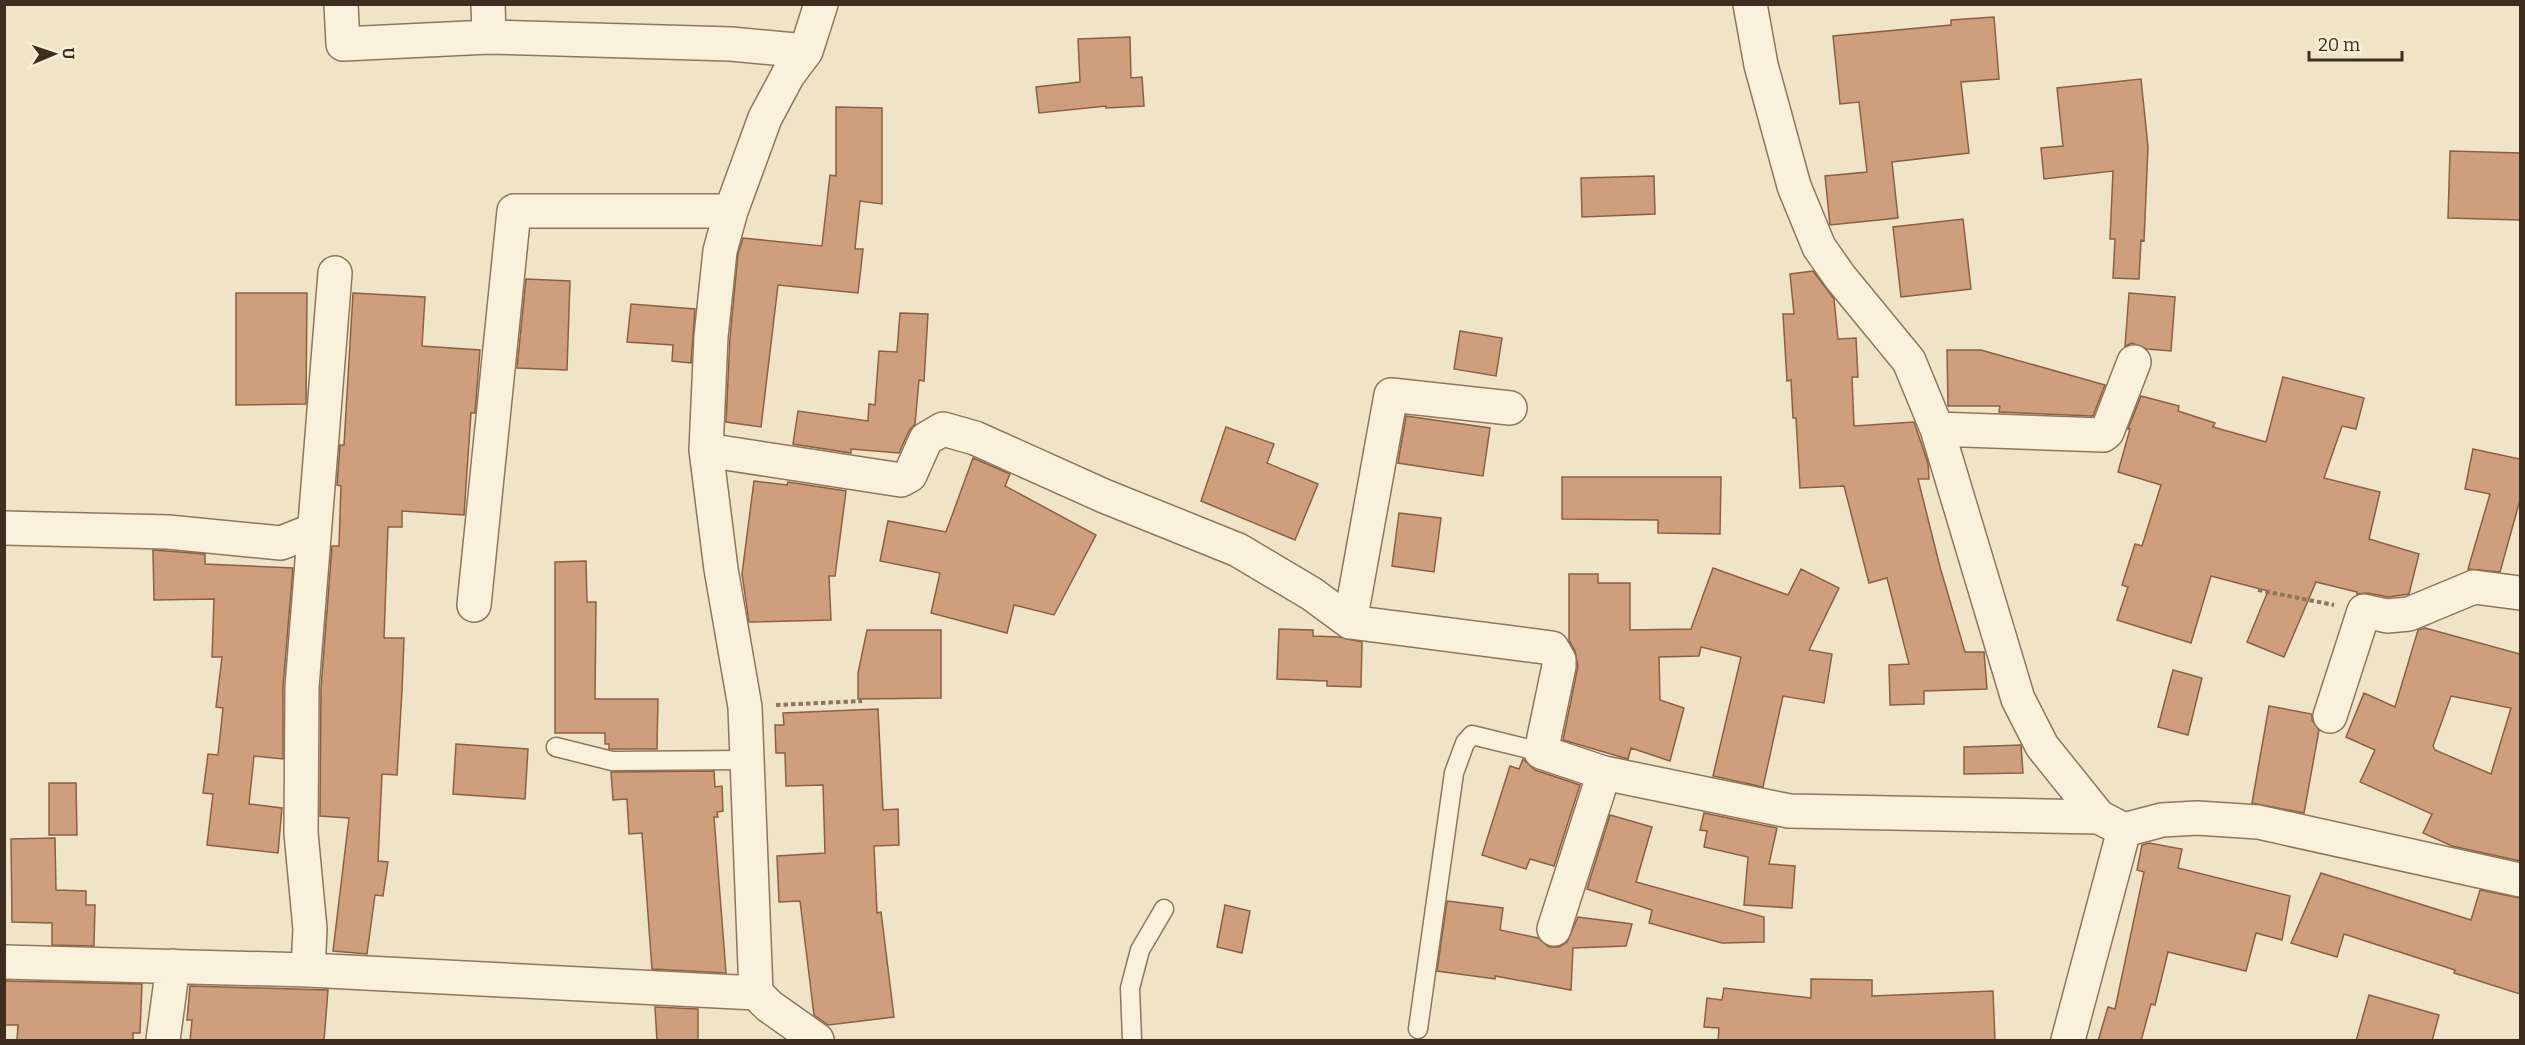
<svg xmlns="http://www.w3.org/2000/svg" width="2525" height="1045" font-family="Bitter,serif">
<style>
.building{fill:#cf9f7d;stroke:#8d5f41;stroke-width:1.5;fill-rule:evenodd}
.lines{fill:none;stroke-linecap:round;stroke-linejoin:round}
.lane-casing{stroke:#8d765c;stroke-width:21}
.street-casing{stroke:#8d765c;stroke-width:36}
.path{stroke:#8d765c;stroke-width:4;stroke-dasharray:4.5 3;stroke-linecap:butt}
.lane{stroke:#faf1dc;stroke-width:18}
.street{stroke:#faf1dc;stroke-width:33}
</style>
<rect width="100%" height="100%" fill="#f0e4c8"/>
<path class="building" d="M 1994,17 L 1999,79 L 1961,82 L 1969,153 L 1892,162 L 1898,218 L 1830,225 L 1825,176 L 1867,172 L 1859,102 L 1840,104 L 1833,36 L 1951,25 L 1951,20 Z
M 1130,37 L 1131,78 L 1142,77 L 1144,106 L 1106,108 L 1106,106 L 1039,113 L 1036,87 L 1080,82 L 1078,39 Z
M 2141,79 L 2148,147 L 2144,241 L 2141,240 L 2139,279 L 2113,278 L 2115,239 L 2110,239 L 2113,171 L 2044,179 L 2041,148 L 2063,146 L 2057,88 Z
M 836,107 L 882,108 L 882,204 L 860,201 L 855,249 L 863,249 L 858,293 L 778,285 L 761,427 L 726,422 L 730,338 L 738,254 L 743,238 L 822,246 L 830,175 L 836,176 Z
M 2450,151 L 2520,153 L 2520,220 L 2448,218 Z
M 1654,176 L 1655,214 L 1582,217 L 1581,178 Z
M 1963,219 L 1971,289 L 1901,297 L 1893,227 Z
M 1813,271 L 1834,299 L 1838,339 L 1856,338 L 1858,377 L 1852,377 L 1854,426 L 1914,422 L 1928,463 L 1929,479 L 1918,479 L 1940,567 L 1965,652 L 1984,652 L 1987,689 L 1924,691 L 1924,704 L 1890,705 L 1889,665 L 1909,664 L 1887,578 L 1869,583 L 1844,486 L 1800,488 L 1796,418 L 1793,418 L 1791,380 L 1787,381 L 1783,314 L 1794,314 L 1790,274 Z
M 526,279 L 570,281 L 567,370 L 517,368 Z
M 236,293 L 307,293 L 306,404 L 236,405 Z
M 353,293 L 425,297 L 422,346 L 480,350 L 475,413 L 471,413 L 464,515 L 402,511 L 402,527 L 388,527 L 384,638 L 404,638 L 402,691 L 397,775 L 382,774 L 378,861 L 388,862 L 383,896 L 375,895 L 367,954 L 333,951 L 349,818 L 320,816 L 321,688 L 332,546 L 339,546 L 341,486 L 337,485 L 340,445 L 344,445 Z
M 2129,293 L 2175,297 L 2171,351 L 2147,349 L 2132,343 L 2125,346 Z
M 631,304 L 695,309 L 691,363 L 672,361 L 673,345 L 627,342 Z
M 900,313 L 928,314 L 924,381 L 919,380 L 915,424 L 909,431 L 899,453 L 851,449 L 851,453 L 793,444 L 798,411 L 868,421 L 869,404 L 875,405 L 879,351 L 897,352 Z
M 1460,331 L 1502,338 L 1496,376 L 1454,369 Z
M 1947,350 L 1981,350 L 2105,385 L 2093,416 L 1999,412 L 2000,406 L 1948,406 Z
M 2283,377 L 2364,398 L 2356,429 L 2342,426 L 2324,478 L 2380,492 L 2369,539 L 2419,554 L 2409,594 L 2388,597 L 2368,593 L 2357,594 L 2357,592 L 2316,582 L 2284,657 L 2247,642 L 2268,591 L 2211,576 L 2191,643 L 2117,620 L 2128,587 L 2122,585 L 2135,544 L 2142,546 L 2161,485 L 2118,472 L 2130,429 L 2128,429 L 2141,396 L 2179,406 L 2178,411 L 2215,423 L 2213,427 L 2266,442 Z
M 1406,416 L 1490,428 L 1483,476 L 1398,463 Z
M 1226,427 L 1274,444 L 1267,463 L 1318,484 L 1295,540 L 1201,501 Z
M 2473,449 L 2520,459 L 2520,500 L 2500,572 L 2468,569 L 2490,494 L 2465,489 Z
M 973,458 L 1010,474 L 1005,486 L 1096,535 L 1054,615 L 1014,605 L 1007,633 L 931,613 L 940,573 L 880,561 L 888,521 L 946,532 Z
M 1562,477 L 1721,477 L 1720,534 L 1658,533 L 1658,520 L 1562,519 Z
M 754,481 L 787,485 L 788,482 L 846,491 L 835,576 L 829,576 L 831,620 L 749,622 L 742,574 Z
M 1399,513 L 1441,518 L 1434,572 L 1392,566 Z
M 153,550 L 205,554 L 205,564 L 293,568 L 283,686 L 283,759 L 254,756 L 249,804 L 282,808 L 278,853 L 207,845 L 213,794 L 203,793 L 208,754 L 218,755 L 223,708 L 216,707 L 222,657 L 212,657 L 214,599 L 154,600 Z
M 586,561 L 587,602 L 596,602 L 595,699 L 658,699 L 657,749 L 609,749 L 609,744 L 605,744 L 605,733 L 555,733 L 555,562 Z
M 1713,568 L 1788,595 L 1801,569 L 1839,588 L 1809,650 L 1832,654 L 1824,703 L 1783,696 L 1763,787 L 1713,776 L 1741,657 L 1701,647 L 1699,656 L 1659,657 L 1660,700 L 1684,708 L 1670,761 L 1631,748 L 1628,759 L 1563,740 L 1578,666 L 1575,651 L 1569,640 L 1569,574 L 1598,574 L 1598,583 L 1630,583 L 1630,630 L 1691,629 Z
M 2425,628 L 2520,654 L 2520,861 L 2452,846 L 2423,833 L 2432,814 L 2360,782 L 2375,750 L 2346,737 L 2364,693 L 2395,707 L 2418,630 ZM 2451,696 L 2511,708 L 2491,774 L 2435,750 L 2433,746 Z
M 1279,629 L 1313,630 L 1313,636 L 1339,637 L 1362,642 L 1361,687 L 1327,686 L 1327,681 L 1277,679 Z
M 867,630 L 941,630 L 941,698 L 858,699 L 858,673 Z
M 2173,670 L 2202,678 L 2188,735 L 2158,727 Z
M 2269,706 L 2312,714 L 2312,720 L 2319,730 L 2304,813 L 2252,803 Z
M 878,709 L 883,810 L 898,809 L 899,845 L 874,846 L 877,913 L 881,912 L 894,1017 L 828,1025 L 814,1015 L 800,901 L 779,902 L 777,856 L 825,853 L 823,785 L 786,786 L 785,753 L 776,753 L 775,725 L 784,725 L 783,713 Z
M 456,744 L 528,749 L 525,799 L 453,794 Z
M 2021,745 L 2023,773 L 1964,774 L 1964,747 Z
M 1523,759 L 1535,770 L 1580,785 L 1554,866 L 1530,859 L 1526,869 L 1482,855 L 1510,766 L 1519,769 Z
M 714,771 L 715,787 L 722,786 L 723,811 L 717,812 L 718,817 L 714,817 L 726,973 L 652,969 L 642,833 L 629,834 L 627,799 L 613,800 L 611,772 Z
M 49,783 L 76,783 L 77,835 L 49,835 Z
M 1704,813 L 1777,828 L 1769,864 L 1795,866 L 1792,908 L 1744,905 L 1748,857 L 1704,847 L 1707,831 L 1700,830 Z
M 1610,815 L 1652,827 L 1636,882 L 1764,917 L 1764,942 L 1722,943 L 1649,923 L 1652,910 L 1587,889 Z
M 55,838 L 56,890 L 86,891 L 86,905 L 95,905 L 94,946 L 52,945 L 52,923 L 12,922 L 11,839 Z
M 2149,843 L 2182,849 L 2178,868 L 2290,896 L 2282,940 L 2256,933 L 2246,971 L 2168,952 L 2155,1005 L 2151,1004 L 2141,1041 L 2098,1041 L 2108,1007 L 2115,1009 L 2144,872 L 2137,870 L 2142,845 Z
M 2321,873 L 2471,920 L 2480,890 L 2520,898 L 2520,994 L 2454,973 L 2455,970 L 2344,934 L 2337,957 L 2291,943 Z
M 1447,901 L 1503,908 L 1500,930 L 1538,938 L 1549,947 L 1559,947 L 1567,942 L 1578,917 L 1632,924 L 1626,946 L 1573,948 L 1571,990 L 1495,976 L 1495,979 L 1437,971 Z
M 1225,905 L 1250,911 L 1242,953 L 1217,947 Z
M 1811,979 L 1872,980 L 1872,996 L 1993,991 L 1995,1041 L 1718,1041 L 1719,1028 L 1704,1027 L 1707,998 L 1722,1000 L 1724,988 L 1811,998 Z
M 4,981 L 142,984 L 140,1033 L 133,1033 L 133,1041 L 17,1041 L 18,1025 L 4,1025 Z
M 190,986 L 328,990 L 324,1041 L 190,1041 L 192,1020 L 187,1020 Z
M 2369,995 L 2439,1015 L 2432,1041 L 2356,1041 Z
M 655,1007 L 698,1009 L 698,1041 L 657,1041 Z"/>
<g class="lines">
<defs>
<path id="lane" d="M 556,747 L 612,761 L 746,760
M 1418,1029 L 1454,773 L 1465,743 L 1472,735 L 1541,752
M 1132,1040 L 1130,988 L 1140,950 L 1164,909"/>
<path id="street" d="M 341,4 L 343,44 L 489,37 L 731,44 L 806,51
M 488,4 L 489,37
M 1750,4 L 1761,65 L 1794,186 L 1819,247 L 1840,277 L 1909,361 L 1937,429 L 2018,699 L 2042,746 L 2099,817 L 2124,830
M 1937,429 L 2103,435 L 2107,432 L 2134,362
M 706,450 L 901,480 L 910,475 L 926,439 L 943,429 L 975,438 L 1104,496 L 1238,550 L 1312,594 L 1350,622 L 1552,648 L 1559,660 L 1559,666 L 1541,752 L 1604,773 L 1789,811 L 2099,817
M 4,528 L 168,532 L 281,543 L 314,530
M 474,605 L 514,211 L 731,211
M 1350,622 L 1391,395 L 1510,408
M 2330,716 L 2364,611 L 2387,616 L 2409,614 L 2474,587 L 2520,593
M 1554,929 L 1604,773
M 4,962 L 308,970 L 756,993
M 308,970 L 310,929 L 301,833 L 302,687 L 335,273
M 163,1040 L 173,966
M 817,1040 L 769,1006 L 756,993 L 745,707 L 721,569 L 706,450 L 711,337 L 720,251 L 731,211 L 765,118 L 788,75 L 806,51 L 821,4
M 2068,1040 L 2124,830 L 2162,820 L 2197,818 L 2258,822 L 2520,880"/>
</defs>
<use href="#lane" class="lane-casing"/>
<use href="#street" class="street-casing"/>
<path class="path" d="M 2258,590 L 2334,605
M 776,705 L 862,701"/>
<use href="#lane" class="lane"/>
<use href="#street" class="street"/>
</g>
<rect width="2525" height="1045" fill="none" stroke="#3d2e20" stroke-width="12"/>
<g transform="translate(54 54) rotate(88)" stroke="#f7eed8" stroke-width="4.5" paint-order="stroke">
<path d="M0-4.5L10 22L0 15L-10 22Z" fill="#3d2e20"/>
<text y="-9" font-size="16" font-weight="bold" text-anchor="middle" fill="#3d2e20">U</text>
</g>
<path d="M2309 51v9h93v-9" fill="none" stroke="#3d2e20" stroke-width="3"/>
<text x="2318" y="51" font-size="18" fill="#3d2e20" stroke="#f7eed8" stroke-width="4.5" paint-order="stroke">20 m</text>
</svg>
